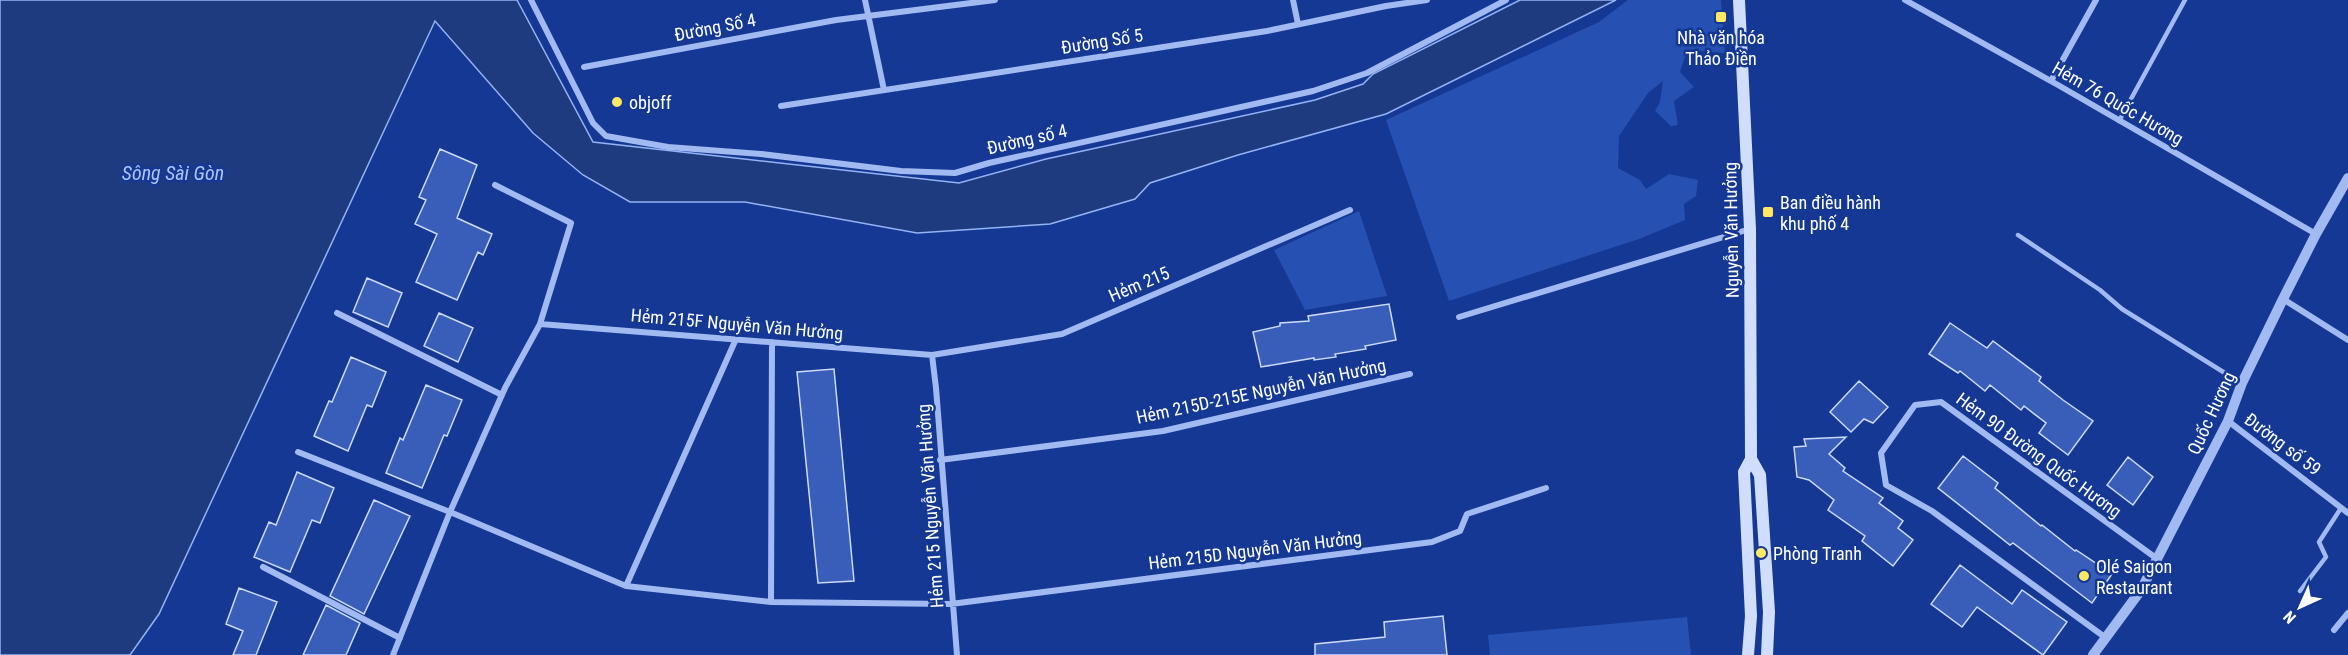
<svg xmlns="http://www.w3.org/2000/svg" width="2348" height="655" font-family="'Roboto Condensed',sans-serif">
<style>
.green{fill:#2650b2}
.water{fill:#1f3b80;stroke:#94b3f5;stroke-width:1.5}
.building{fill:#385eba;stroke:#cad9fc;stroke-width:1.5}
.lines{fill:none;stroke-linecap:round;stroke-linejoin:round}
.service{stroke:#a2baf2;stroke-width:4.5}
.minor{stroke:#a2baf2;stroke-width:6}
.tertiary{stroke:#a2baf2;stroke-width:10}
.secondary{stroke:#d1ddfc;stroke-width:12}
.poi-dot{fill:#ffe963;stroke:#143893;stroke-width:2}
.labels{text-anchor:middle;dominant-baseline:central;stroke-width:5;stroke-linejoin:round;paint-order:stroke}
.street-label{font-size:18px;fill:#fff;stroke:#143893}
.poi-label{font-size:18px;fill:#fff;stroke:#143893;text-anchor:start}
.water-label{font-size:20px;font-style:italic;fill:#aec5f9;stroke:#143893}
</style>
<rect width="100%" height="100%" fill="#143893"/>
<path class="green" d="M 1628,0 L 1721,0 L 1725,53 L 1687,50 L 1680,72 L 1694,87 L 1674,101 L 1678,125 L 1671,126 L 1655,111 L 1660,102 L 1663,81 L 1648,93 L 1619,136 L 1618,168 L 1640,180 L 1646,189 L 1669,174 L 1698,180 L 1696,196 L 1684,204 L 1685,220 L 1639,239 L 1449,301 L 1386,120 L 1599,22 Z
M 1359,211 L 1387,296 L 1305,310 L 1274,250 Z
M 1687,617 L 1691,655 L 1490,655 L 1488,635 Z"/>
<path class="water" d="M 0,0 L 517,0 L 593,142 L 959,183 L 1046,159 L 1315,100 L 1363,84 L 1373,74 L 1520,0 L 1616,0 L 1386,114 L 1238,155 L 1150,183 L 1135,199 L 1050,224 L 917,233 L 745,202 L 630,202 L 583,175 L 533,133 L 435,21 L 159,614 L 130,655 L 0,655 Z"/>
<path class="building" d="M 440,149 L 477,165 L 457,218 L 492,234 L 483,255 L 478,252 L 457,300 L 416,282 L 437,234 L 415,224 L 426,200 L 419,197 Z
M 367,278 L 402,293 L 388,327 L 353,312 Z
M 1389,304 L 1396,340 L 1365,346 L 1366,349 L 1335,354 L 1336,357 L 1314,360 L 1314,358 L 1261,367 L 1253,332 L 1280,326 L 1280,323 L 1309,321 L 1308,316 Z
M 439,313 L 473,328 L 458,362 L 424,346 Z
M 1950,323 L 1987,348 L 1993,341 L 2041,377 L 2039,381 L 2063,400 L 2093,421 L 2068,455 L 2039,433 L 2046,423 L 2024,406 L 2021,410 L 1990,385 L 1985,391 L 1960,371 L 1958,373 L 1929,354 Z
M 351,357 L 386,372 L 372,407 L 367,405 L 348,451 L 314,436 L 329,401 L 332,402 Z
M 834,369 L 854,581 L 818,583 L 797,372 Z
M 1859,381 L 1888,407 L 1873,423 L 1864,419 L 1851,432 L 1830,412 Z
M 426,385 L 462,400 L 447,436 L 444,435 L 422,488 L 386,473 L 400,438 L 403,440 Z
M 1846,437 L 1829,454 L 1845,468 L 1843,471 L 1883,498 L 1879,503 L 1903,521 L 1898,528 L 1913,540 L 1893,566 L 1862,541 L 1865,536 L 1828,510 L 1834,500 L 1809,480 L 1797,477 L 1794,447 L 1806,446 L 1804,439 Z
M 1963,456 L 1998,483 L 1995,488 L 2041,526 L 2042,525 L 2075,551 L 2076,550 L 2112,574 L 2092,603 L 2013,543 L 2010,545 L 1938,488 Z
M 2128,457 L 2153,477 L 2133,505 L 2107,485 Z
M 297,472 L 334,488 L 320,523 L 312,520 L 290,572 L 254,557 L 269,522 L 276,525 Z
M 374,500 L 410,516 L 364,614 L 330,596 Z
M 1960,565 L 2012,604 L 2022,590 L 2067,622 L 2043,655 L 1977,607 L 1962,627 L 1931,604 Z
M 239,588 L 277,602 L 256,655 L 233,655 L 243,631 L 226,624 Z
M 326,605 L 360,623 L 346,655 L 303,655 Z
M 1443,616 L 1447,655 L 1315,655 L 1315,644 L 1385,637 L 1384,622 Z"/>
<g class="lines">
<path class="service" d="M 2119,121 L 2185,0
M 2018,235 L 2100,290 L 2122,309 L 2241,383
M 2300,591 L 2326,557 L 2319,542 L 2341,508"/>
<path class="minor" d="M 531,0 L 593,123 L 606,136 L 668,147 L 761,154 L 901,171 L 955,173 L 989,163 L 1313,91 L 1367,73 L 1506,0
M 865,0 L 884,90
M 1293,0 L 1298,24
M 1905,0 L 2058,85 L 2316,234
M 584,67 L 836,20 L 995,0
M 2051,81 L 2096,0
M 781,106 L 1267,31 L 1386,6 L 1427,0
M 2283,299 L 2348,340
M 337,313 L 502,395
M 1459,317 L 1750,229
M 540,324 L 932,355 L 1062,334 L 1350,210
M 932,355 L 936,388 L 957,655
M 2228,421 L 2348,513
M 298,452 L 450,512 L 626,586 L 771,602 L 951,604 L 1432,542 L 1460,531 L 1467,514 L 1546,488
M 940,460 L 1163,431 L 1410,374
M 263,567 L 400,638
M 626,586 L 736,339
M 771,602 L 772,342
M 2334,630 L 2348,613
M 2106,638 L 1932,511 L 1886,485 L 1881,453 L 1915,405 L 1941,402 L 2156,558
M 393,655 L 450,512 L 505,388 L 540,324 L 571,223 L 495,185"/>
<path class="tertiary" d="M 2093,655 L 2141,590 L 2228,421 L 2242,383 L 2283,299 L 2316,234 L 2348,178"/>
<path class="secondary" d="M 1739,0 L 1750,229 L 1751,459 L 1760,475 L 1769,612 L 1767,655
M 1748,655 L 1751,616 L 1744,472 L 1751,459"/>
</g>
<g class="poi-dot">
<rect x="1715" y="11" width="12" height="12" rx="3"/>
<circle cx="617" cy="102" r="6"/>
<rect x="1762" y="206" width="12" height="12" rx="3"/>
<circle cx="1761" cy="553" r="6"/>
<circle cx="2084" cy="576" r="6"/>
</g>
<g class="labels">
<g class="street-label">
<text transform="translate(715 27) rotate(-11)">Đường Số 4</text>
<text transform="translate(1102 41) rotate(-9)">Đường Số 5</text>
<text transform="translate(2118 103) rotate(30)">Hẻm 76 Quốc Hương</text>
<text transform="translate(1027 139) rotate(-13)">Đường số 4</text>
<text transform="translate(1731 230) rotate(-91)">Nguyễn Văn Hưởng</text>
<text transform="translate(1139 284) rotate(-23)">Hẻm 215</text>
<text transform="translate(737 324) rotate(5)">Hẻm 215F Nguyễn Văn Hưởng</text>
<text transform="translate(1261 391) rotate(-12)">Hẻm 215D-215E Nguyễn Văn Hưởng</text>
<text transform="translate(2211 413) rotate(-65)">Quốc Hương</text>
<text transform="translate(2283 444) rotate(37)">Đường số 59</text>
<text transform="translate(2039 455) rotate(36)">Hẻm 90 Đường Quốc Hương</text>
<text transform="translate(930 506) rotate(-94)">Hẻm 215 Nguyễn Văn Hưởng</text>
<text transform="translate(1255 550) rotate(-7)">Hẻm 215D Nguyễn Văn Hưởng</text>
</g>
<g class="poi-label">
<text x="1721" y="37" text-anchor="middle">Nhà văn hóa<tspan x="1721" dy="21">Thảo Điền</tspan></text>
<text x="629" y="102">objoff</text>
<text x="1780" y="202">Ban điều hành<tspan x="1780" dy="21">khu phố 4</tspan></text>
<text x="1773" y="553">Phòng Tranh</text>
<text x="2096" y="566">Olé Saigon<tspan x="2096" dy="21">Restaurant</tspan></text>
</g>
<g class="water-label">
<text x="173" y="173">Sông Sài Gòn</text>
</g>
</g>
<g transform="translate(2300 607) rotate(225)" stroke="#143893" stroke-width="4.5" paint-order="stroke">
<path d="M0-4.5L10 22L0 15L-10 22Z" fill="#ffffff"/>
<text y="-9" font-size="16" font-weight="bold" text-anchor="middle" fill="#ffffff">N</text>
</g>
</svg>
